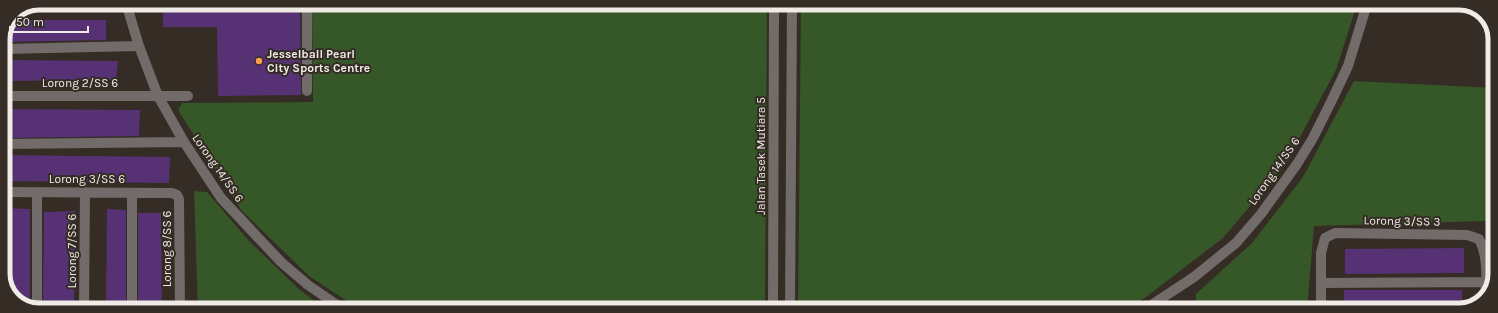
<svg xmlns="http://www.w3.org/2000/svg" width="1498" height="313" font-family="Karla,sans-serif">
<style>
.green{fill:#365727}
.building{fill:#563274}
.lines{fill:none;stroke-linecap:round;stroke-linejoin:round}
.minor{stroke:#716b69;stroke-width:10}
.poi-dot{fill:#fa9f4f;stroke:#342c25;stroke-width:1.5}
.labels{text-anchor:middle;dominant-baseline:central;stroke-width:4;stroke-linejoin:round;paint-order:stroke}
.poi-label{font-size:12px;font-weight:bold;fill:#f0ebe6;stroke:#342c25;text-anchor:start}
.street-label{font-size:12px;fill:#f0ebe6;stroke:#342c25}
.rim{fill:none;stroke:#f0ebe6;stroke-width:5}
</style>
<rect width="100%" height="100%" fill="#342c25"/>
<path class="green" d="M 312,3 L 767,3 L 765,310 L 359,309 L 309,276 L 242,211 L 178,110 L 182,103 L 313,102 Z
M 801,3 L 1357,4 L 1336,70 L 1285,165 L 1223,238 L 1146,297 L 1125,310 L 798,310 Z
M 1354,81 L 1495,88 L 1495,157 L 1486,221 L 1314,226 L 1307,310 L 1196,310 L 1196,294 L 1252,243 L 1303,177 Z
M 194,191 L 207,192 L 249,241 L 300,290 L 325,309 L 198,309 Z"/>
<path class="building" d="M 163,3 L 300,3 L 301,95 L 218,96 L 217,27 L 163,27 Z
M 11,20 L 106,20 L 106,40 L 3,42 L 3,39 Z
M 3,60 L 118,61 L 116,80 L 3,81 Z
M 3,109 L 140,110 L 139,136 L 3,138 Z
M 3,155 L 170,157 L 169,183 L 3,181 Z
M 3,208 L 30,209 L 30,308 L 12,298 L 3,278 Z
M 107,209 L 126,210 L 126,309 L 106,309 Z
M 75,211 L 74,309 L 43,309 L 44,212 Z
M 138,213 L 161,213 L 162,309 L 138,309 Z
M 1464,248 L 1464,273 L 1345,274 L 1345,249 Z
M 1344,290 L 1462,290 L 1462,309 L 1459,310 L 1344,310 Z"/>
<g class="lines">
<path class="minor" d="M 126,3 L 139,46 L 158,96 L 184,142 L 221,198 L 281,262 L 308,285 L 343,309
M 307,3 L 307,91
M 3,49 L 139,46
M 3,96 L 188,96
M 3,144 L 184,142
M 3,192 L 172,193 L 177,195 L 179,199 L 180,309
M 37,192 L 37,309
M 132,193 L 132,309
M 1322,283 L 1487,282
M 84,309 L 85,192
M 773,310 L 774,3
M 790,310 L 792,3
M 1144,310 L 1194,277 L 1236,243 L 1261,214 L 1297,164 L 1313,138 L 1331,102 L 1348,66 L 1367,4
M 1321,310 L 1321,253 L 1325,238 L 1335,233 L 1467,235 L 1479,239 C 1488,255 1487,278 1485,296"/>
</g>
<circle class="poi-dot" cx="259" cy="61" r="4"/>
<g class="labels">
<g class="poi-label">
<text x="267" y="54">Jesselball Pearl<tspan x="267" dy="14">City Sports Centre</tspan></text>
</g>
<g class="street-label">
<text x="80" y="83">Lorong 2/SS 6</text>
<text transform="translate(761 156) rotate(-90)">Jalan Tasek Mutiara 5</text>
<text transform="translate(218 168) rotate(55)">Lorong 14/SS 6</text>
<text transform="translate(1274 171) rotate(-55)">Lorong 14/SS 6</text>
<text x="87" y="179">Lorong 3/SS 6</text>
<text transform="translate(1402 221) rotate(1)">Lorong 3/SS 3</text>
<text transform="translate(167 249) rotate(-90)">Lorong 8/SS 6</text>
<text transform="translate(72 251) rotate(-90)">Lorong 7/SS 6</text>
</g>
</g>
<path d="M0 0H1498V313H0ZM39 10H1459A29 29 0 0 1 1488 39V274A29 29 0 0 1 1459 303H39A29 29 0 0 1 10 274V39A29 29 0 0 1 39 10Z" fill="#342c25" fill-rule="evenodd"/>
<path class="rim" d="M39 10H1459A29 29 0 0 1 1488 39V274A29 29 0 0 1 1459 303H39A29 29 0 0 1 10 274V39A29 29 0 0 1 39 10Z"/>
<path d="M10 26v6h78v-6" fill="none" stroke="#f0ebe6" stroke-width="2"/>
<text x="16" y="26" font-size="12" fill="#f0ebe6" stroke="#342c25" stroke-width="3" paint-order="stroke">50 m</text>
</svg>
